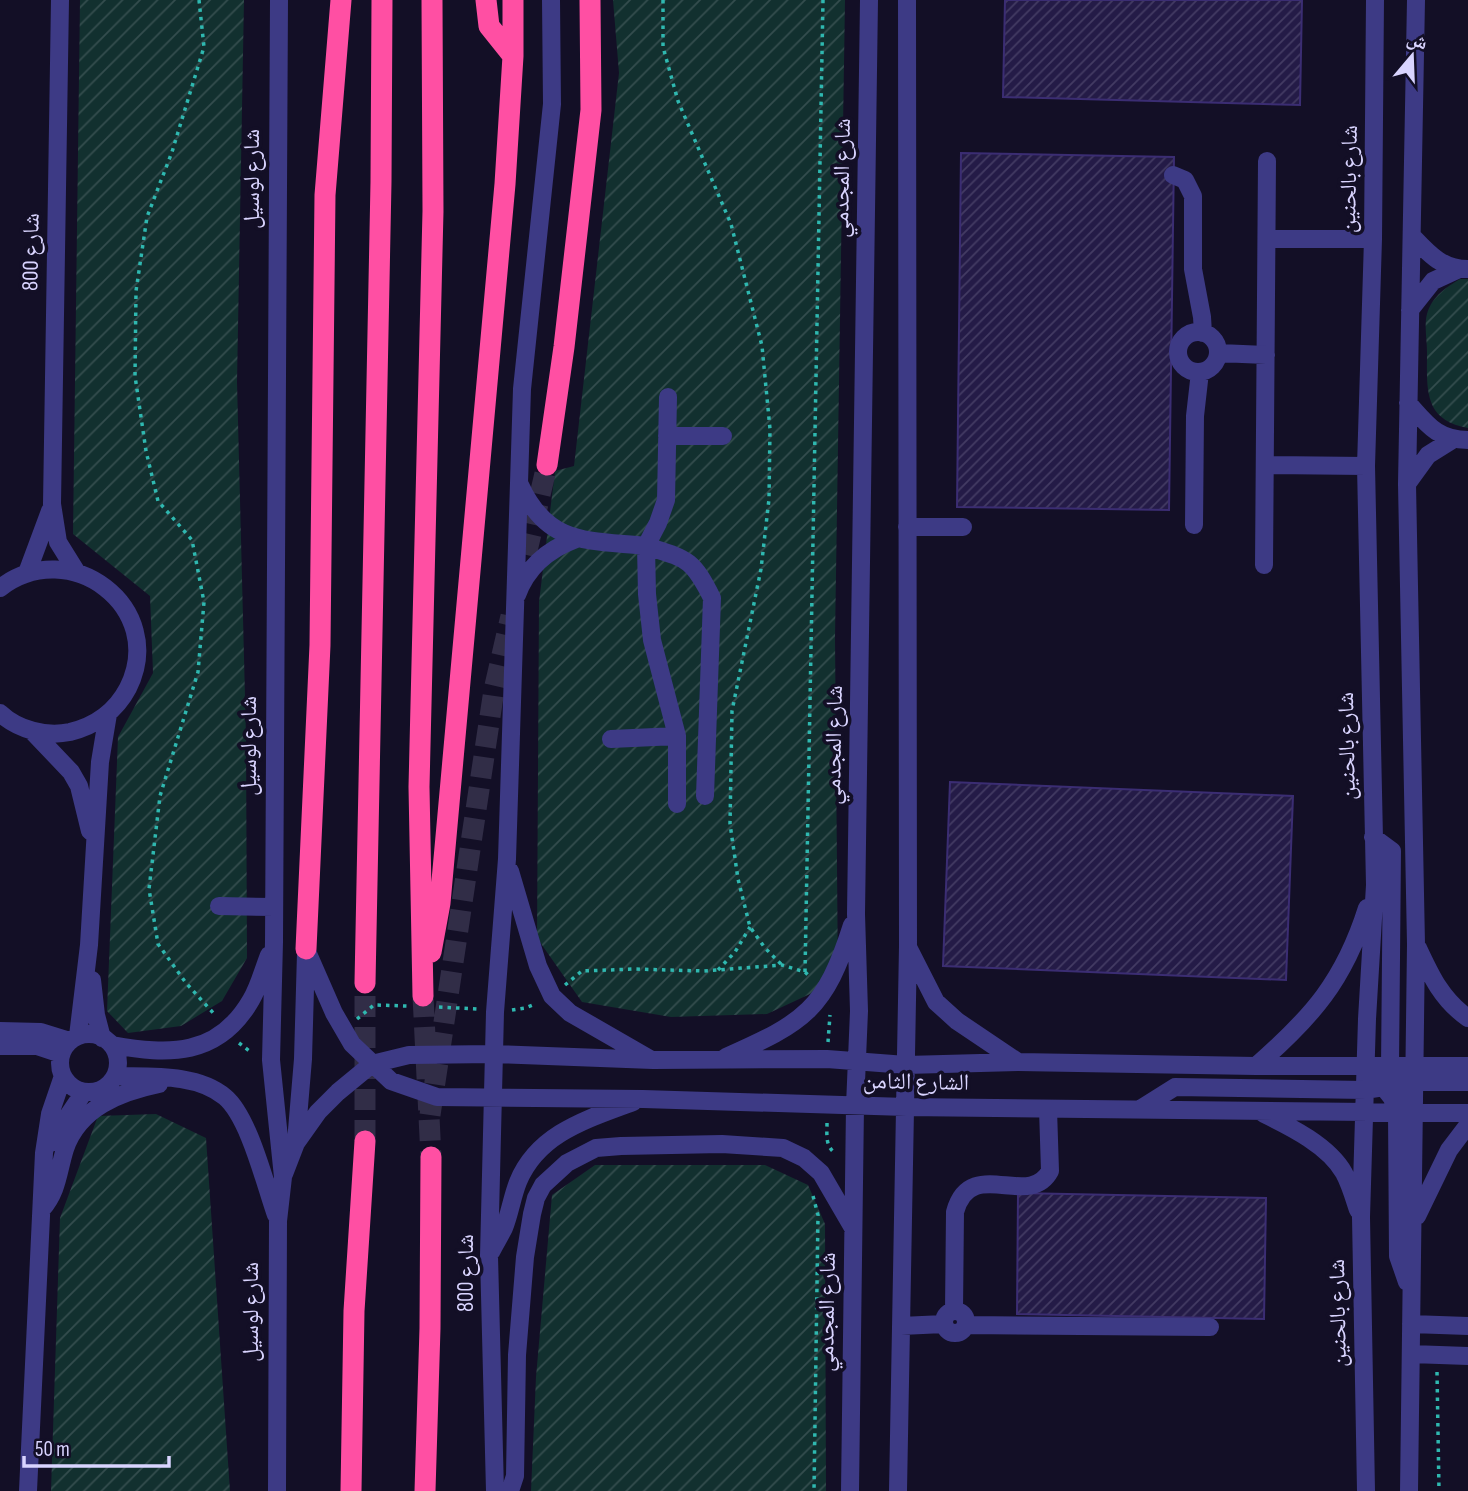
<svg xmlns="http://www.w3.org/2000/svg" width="1468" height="1491" font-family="'Sofia Sans Condensed','Noto Naskh Arabic',sans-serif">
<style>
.garden{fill:url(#garden-furrows)}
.building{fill:url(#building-hatch);stroke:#3b2d73;stroke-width:2}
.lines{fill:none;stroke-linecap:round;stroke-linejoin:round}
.highway-tunnel{stroke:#312d47;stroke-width:21;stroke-dasharray:21 10;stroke-linecap:butt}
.path{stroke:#2fb8b0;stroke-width:3.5;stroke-dasharray:3.5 5;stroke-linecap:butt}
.minor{stroke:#3d3a85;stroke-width:18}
.highway{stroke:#ff4fa3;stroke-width:21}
.labels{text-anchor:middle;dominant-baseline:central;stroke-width:7;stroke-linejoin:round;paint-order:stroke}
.street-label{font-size:23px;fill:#d9d4ff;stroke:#130f26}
</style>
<defs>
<pattern id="garden-furrows" width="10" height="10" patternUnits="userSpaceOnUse" patternTransform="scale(1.75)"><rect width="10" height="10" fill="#12302f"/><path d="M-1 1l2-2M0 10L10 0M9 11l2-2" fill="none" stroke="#344d4e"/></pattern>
<pattern id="building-hatch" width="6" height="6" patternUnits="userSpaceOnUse" patternTransform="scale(1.75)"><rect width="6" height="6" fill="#241b47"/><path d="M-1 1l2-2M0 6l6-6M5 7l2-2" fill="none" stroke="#433b63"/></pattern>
</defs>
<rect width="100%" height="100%" fill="#130f26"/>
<path class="garden" d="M 80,0 L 244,0 L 237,382 L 246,736 L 247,958 L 222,1001 L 181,1026 L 128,1033 L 107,1011 L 118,737 L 153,673 L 150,596 L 73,534 Z
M 613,0 L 845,0 L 835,638 L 838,981 L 767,1014 L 671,1017 L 582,1002 L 537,938 L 539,602 L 555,471 L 574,466 L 619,73 Z
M 1460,279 L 1468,279 L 1468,428 C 1423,420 1427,389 1427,352 C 1427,340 1424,325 1427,314 C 1432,296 1447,287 1460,279 Z
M 156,1114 L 206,1138 L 230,1491 L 51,1491 L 60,1218 L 98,1116 Z
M 595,1165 L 765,1165 L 808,1185 L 825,1224 L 826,1491 L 531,1491 L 536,1377 L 552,1195 Z"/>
<path class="building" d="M 1005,0 L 1302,0 L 1300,105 L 1003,97 Z
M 961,153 L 1174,157 L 1169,510 L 957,507 Z
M 950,782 L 1293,796 L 1286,980 L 943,966 Z
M 1018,1193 L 1266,1198 L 1264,1319 L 1017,1314 Z"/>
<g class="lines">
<path class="highway-tunnel" d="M 519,585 L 547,465
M 423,996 L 431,1157
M 430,1115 L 494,690 L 511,616
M 365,1141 L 365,983"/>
<path class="path" d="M 199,0 L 204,47 L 172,152 L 147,217 L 136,291 L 135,376 L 146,451 L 158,501 L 192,540 L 204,602 L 198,672 L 160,796 L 149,889 L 158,944 L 186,983 L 216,1016
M 663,0 L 663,47 L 678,101 L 731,224 L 762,346 L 770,429 L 769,499 L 761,569 L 732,711 L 730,824 L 738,879 L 750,927 L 765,948 L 782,965
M 718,970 L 735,952 L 750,927
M 805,972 L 823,0
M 565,985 L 582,971 L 634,969 L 704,971 L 782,965 L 805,972 L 811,978
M 439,1007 L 477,1009
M 512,1010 L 525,1008 L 535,1004
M 357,1019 L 374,1005 L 407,1006
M 828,1042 L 830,1015
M 239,1043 L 252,1053
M 827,1123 C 827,1136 825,1146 836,1154
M 813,1196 L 818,1215 L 814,1491
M 1437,1372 L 1439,1491"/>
<path class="minor" d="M 60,0 L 52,504 L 58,542 L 76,571
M 1173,175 L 1185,180 L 1193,196 L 1193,269 L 1202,317 L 1203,333
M 1412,236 C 1429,254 1442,269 1468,269
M 1267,239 L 1373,239
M 1410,310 L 1433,281 L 1459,269
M1178 352a20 20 0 1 1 40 0a20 20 0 1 1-40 0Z
M 1219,353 L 1266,355
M 1408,403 C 1427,424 1437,440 1468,440
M 667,436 L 723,436
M 1265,465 L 1366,466
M 1407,484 L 1428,455 L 1452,440
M 520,485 C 548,546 588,540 646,546 L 658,523 L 666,500 L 668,397
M 1194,525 L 1195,416 L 1200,372
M 907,527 L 963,527
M 1264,565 L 1267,161
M 27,573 L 50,511
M 0,588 C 70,534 168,608 128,688 C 116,711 95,726 70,732 C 46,737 18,730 0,713
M 517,595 C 527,567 549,549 576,539
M 32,731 L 71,772 L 79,786 L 90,831
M 677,736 L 677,804
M 611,739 L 677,736 L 652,640 L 647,594 L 646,546 C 687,559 692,558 712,598 L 705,796
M 1373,837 L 1392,851 L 1390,1067 L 1414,1112
M 510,871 L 538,966 L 552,996 L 570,1013 L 650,1059
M 219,906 L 274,907
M 1418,948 C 1431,976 1442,1000 1468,1018
M 306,949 L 334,1013 L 352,1044 L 391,1081 L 437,1097 L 643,1099 L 906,1107 L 1468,1113
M 909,949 L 936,1002 L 957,1021 L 1018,1062
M 92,980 L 96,1015 L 102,1038
M 0,1031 L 41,1032 L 70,1041
M60 1063a29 29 0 1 1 58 0a29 29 0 1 1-58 0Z
M 78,1036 L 89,945 L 100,762 L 108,714
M 112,1045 C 169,1055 218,1057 251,1000 C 259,987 263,970 269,955
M 0,1046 L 37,1046 L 61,1054
M 726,1057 C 805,1022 825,1010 852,925
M 1256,1066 C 1312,1017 1344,981 1367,908
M 115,1076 C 149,1077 197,1073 225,1097 C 249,1117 265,1184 276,1215
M 1377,1079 L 1392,1098 L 1397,1113 L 1398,1256 L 1407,1282
M 1407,1087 L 1415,1082 L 1468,1082
M 1140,1109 L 1175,1087 L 1365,1090 L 1384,1087 L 1405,1072
M 1264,1114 C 1291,1127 1329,1146 1344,1173 C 1350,1184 1354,1198 1358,1210
M 296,1142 L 303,1059 L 306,953
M 49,1144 L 84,1092
M 284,1174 L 296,1143 L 318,1112 L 338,1092 L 372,1064 L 409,1055 L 494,1054 L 653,1060 L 827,1059 L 906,1065 L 1018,1062 L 1256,1066 L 1468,1066
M 42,1209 C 58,1191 58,1171 65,1149 C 79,1108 120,1092 159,1084
M 1417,1216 L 1449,1150 L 1468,1125
M 491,1252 C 495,1244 500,1236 504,1228 C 510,1213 512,1197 518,1182 C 538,1133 588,1119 633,1102
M944 1322a11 11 0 1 1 22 0a11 11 0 1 1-22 0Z
M 954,1311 L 955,1212 C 970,1155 1029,1210 1050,1171 L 1048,1109
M 1411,1324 L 1468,1326
M 966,1325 L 1210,1327
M 901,1326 L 944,1324
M 1411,1354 L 1468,1356
M 28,1491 L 44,1153 L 50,1114 L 63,1076
M 277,1491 L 278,1221 L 283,1177 L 271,1060 L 274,942 L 279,0
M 495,1491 L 489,1256 L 495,1012 L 507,859 L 522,389 L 552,104 L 551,0
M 510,1491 L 515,1476 L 517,1355 L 525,1257 L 532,1214 L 536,1198 L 543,1185 L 567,1163 L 596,1148 L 621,1146 L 722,1144 L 783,1148 L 804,1158 L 821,1173 L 853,1228
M 850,1491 L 855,1106 L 859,1011 L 856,914 L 869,0
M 898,1491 L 908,946 L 907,0
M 1366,1491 L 1361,1217 L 1367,1019 L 1375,885 L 1366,466 L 1373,239 L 1375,0
M 1409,1491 L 1416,944 L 1407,484 L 1416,0"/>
<path class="highway" d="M 486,0 L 489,26 L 513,56
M 547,465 L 564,347 L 591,110 L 590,0
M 306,949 L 320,645 L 325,195 L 341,0
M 431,952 L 440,903 L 505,184 L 513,56 L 513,0
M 365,983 L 381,182 L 382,0
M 423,996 L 419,787 L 433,211 L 432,0
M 351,1491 L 354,1311 L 365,1141
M 425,1491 L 430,1328 L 431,1157"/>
</g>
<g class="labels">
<g class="street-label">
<text transform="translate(842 178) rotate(-89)">شارع المجدمي</text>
<text transform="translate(252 179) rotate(-90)">شارع لوسيل</text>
<text transform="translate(1349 179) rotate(-89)">شارع بالحنين</text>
<text transform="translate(31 252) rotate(-89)">شارع 800</text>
<text transform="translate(834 745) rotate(-89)">شارع المجدمي</text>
<text transform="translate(249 746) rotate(-90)">شارع لوسيل</text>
<text transform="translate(1347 746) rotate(-91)">شارع بالحنين</text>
<text transform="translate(916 1082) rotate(1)">الشارع الثامن</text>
<text transform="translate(466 1273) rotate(-90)">شارع 800</text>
<text transform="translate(251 1312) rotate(-90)">شارع لوسيل</text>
<text transform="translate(827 1312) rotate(-89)">شارع المجدمي</text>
<text transform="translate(1338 1313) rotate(-91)">شارع بالحنين</text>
</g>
</g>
<g transform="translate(1412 56) rotate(19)" stroke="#130f26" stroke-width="5" paint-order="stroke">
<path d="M0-5L12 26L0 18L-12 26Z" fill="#d9d4ff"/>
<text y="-10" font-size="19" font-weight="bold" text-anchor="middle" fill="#d9d4ff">ش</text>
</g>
<path d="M24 1456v10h145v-10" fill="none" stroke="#d9d4ff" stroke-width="3.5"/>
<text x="35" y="1456" font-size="21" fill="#d9d4ff" stroke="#130f26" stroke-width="5" paint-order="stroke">50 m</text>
</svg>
